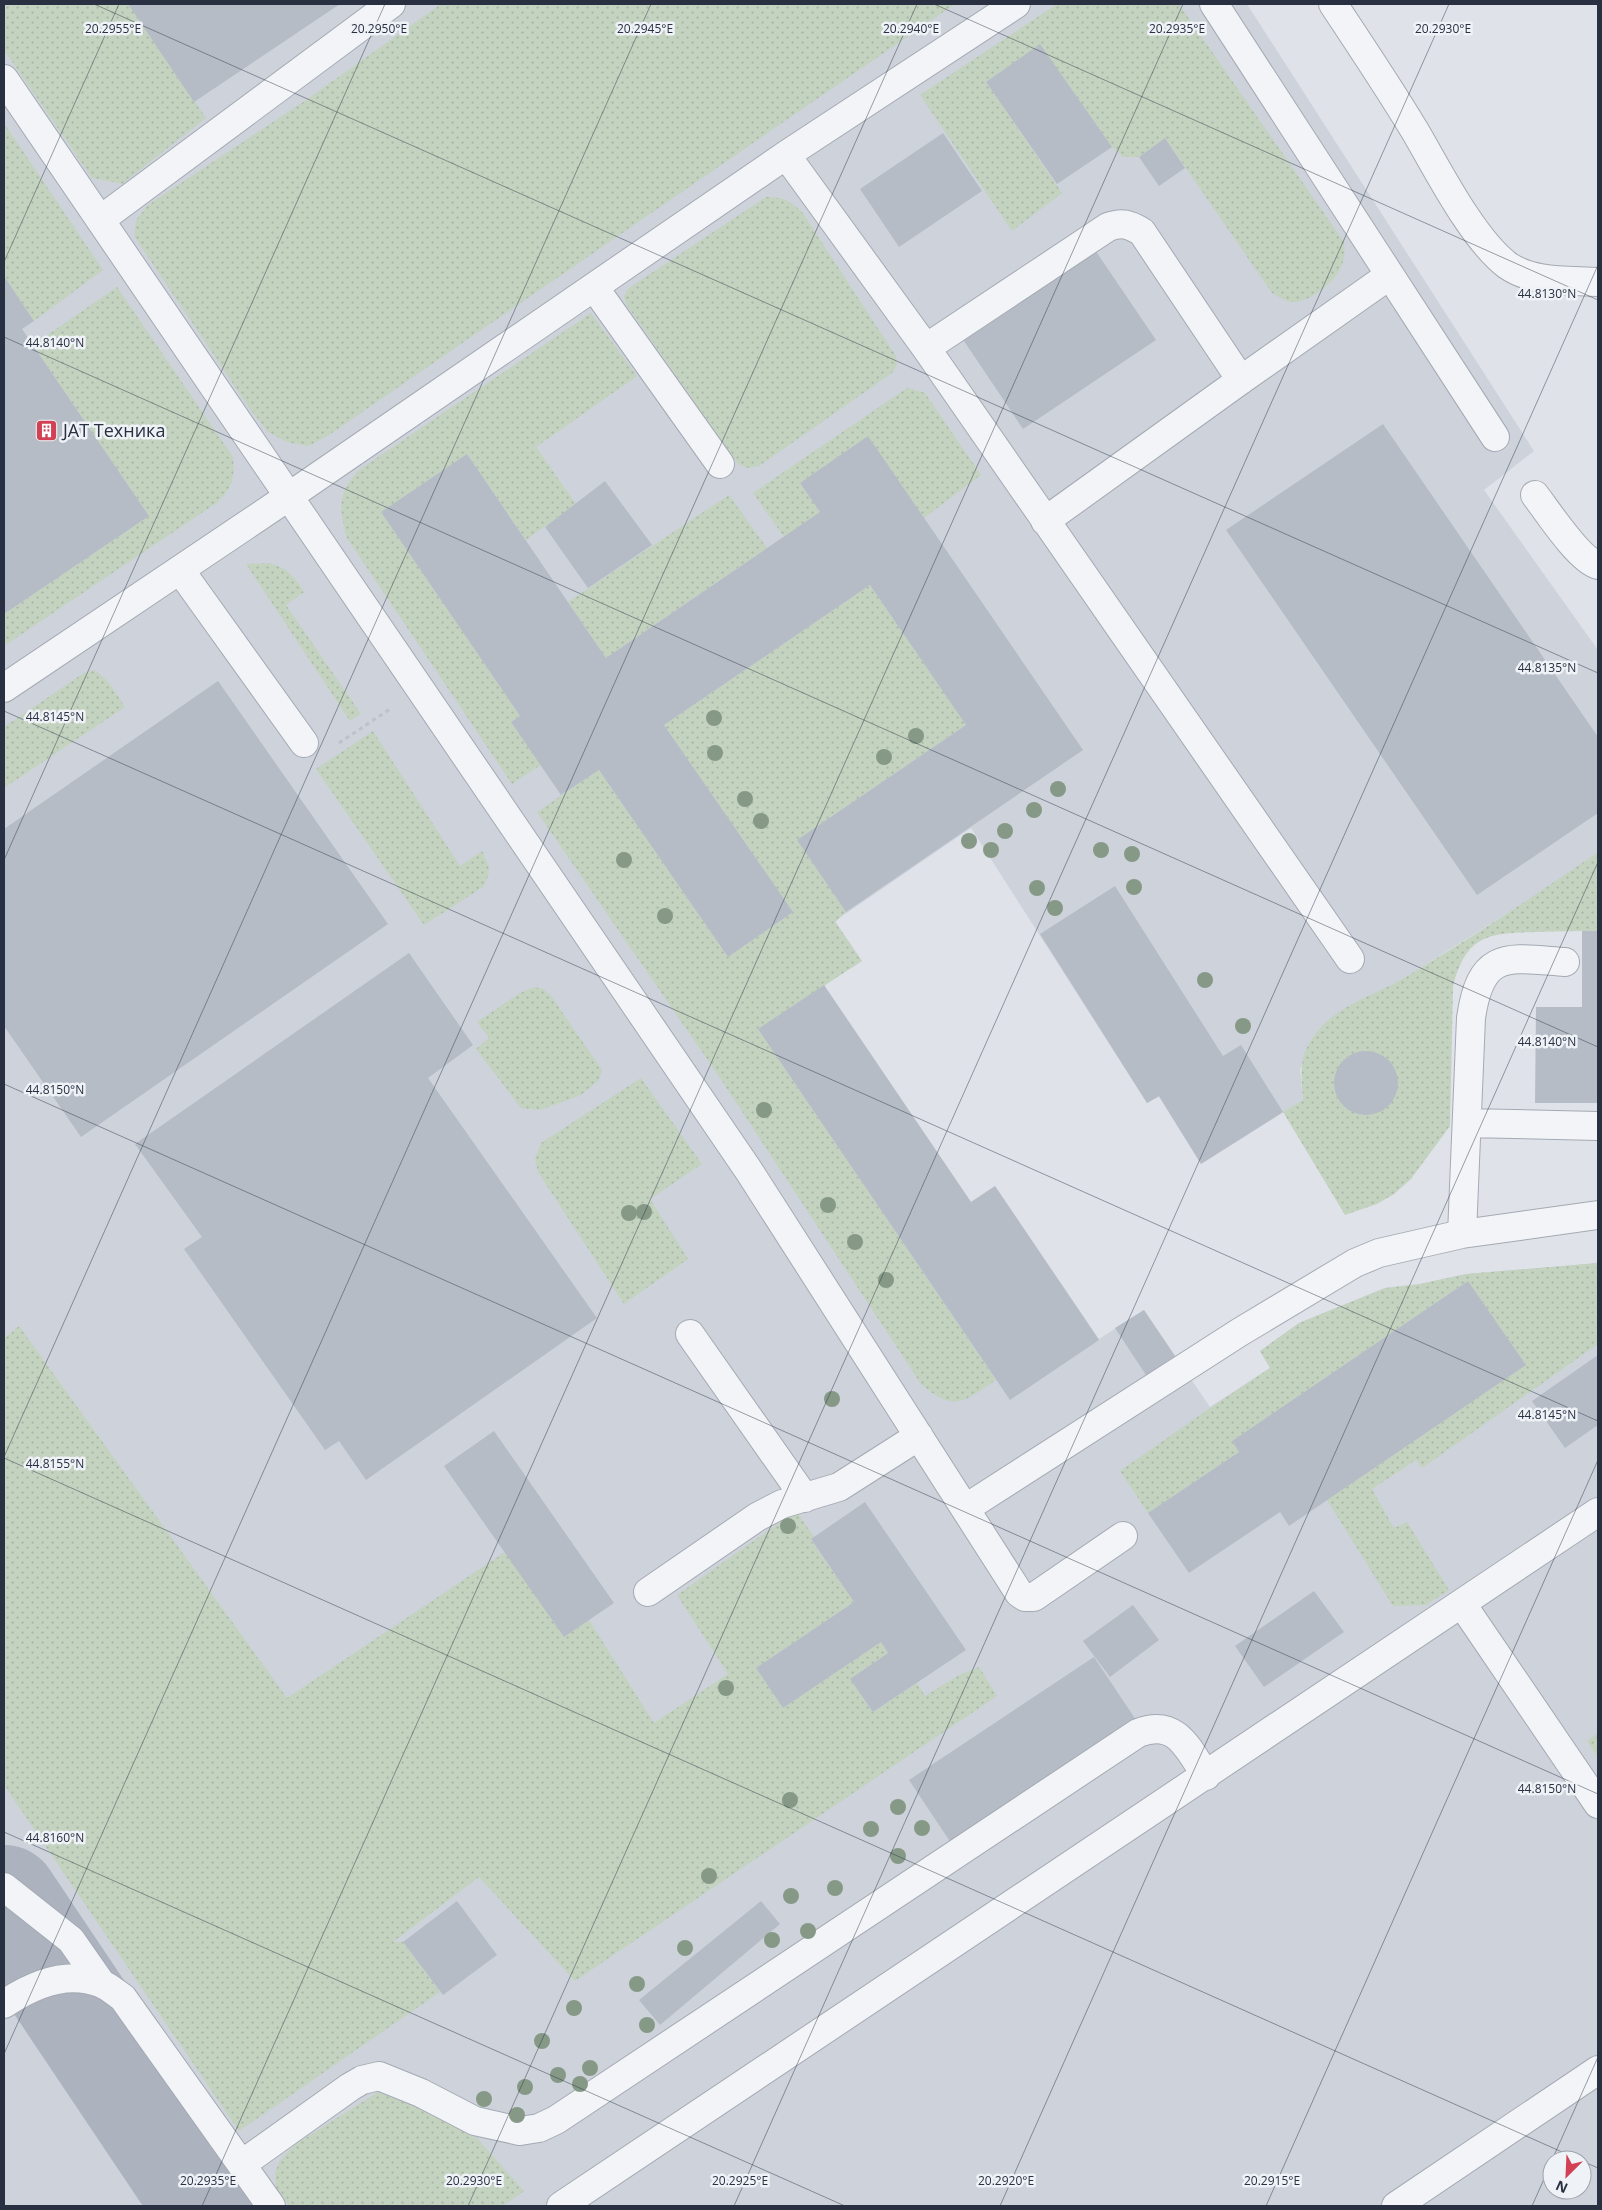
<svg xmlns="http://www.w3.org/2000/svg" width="1602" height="2210" font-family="'Open Sans',sans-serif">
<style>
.built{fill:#cdd2db;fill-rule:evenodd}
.grass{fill:url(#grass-dots)}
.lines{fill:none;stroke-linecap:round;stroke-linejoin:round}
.taxiway{stroke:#acb2be;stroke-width:110}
.building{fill:#b6bcc6}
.minor-casing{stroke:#a4aab3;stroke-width:30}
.path{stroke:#bdc1c8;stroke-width:3;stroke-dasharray:4 4;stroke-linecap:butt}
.minor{stroke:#f2f4f7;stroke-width:28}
.tree{fill:#859986}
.ticks{fill:none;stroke:#283041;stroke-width:1;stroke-opacity:0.45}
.labels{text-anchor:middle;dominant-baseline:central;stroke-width:5;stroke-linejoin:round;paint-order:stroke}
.poi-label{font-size:18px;fill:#283041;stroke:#eff2f6;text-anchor:start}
.ticks-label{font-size:12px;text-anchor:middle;fill:#283041;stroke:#eff2f6;stroke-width:5;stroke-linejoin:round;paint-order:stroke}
</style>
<defs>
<pattern id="grass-dots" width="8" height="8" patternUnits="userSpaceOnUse" patternTransform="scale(1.25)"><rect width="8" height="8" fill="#c4d3c0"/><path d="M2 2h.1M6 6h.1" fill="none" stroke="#a8b5a6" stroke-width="1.8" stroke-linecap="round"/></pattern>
</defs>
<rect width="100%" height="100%" fill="#dfe3e9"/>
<path class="built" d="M 4,4 L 1247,4 L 1534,451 L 1484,490 L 1598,650 L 1598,852 L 1549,887 L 1401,980 L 1336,1015 L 1300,1069 L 1303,1100 L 1201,1164 L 1159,1097 L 1147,1103 L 971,828 L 835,921 L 862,961 L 824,985 L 971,1202 L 995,1186 L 1099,1339 L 1144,1310 L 1210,1407 L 1270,1368 L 1260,1351 L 1299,1323 L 1385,1288 L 1420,1284 L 1466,1274 L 1598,1263 L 1598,2206 L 4,2206 ZM 1552,2160 L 1582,2160 L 1582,2190 L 1552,2190 Z"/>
<path class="grass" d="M 4,4 L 128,4 L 206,118 L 122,184 L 92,178 L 4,50 Z
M 441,4 L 955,4 L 326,437 L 308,446 L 287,442 L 268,432 L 250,409 L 134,236 L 136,220 L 148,205 L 306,100 Z
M 1057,4 L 1179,4 L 1344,242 C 1347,267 1336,280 1316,294 C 1308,298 1303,302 1294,302 C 1286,302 1279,297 1272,293 L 1166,139 L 1139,157 L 1123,157 L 1112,147 L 1040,45 L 986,82 L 1062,193 L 1012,231 L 920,95 Z
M 4,123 L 103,270 L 34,321 L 4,276 Z
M 766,197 C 782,197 790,200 802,212 L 896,356 L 897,365 L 892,373 L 759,466 L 748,468 L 738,464 L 626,304 L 624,296 L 629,288 Z
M 117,287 L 233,457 C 235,477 233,487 218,502 L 4,646 L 4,614 L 149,516 L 33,345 Z
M 591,313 L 637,376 L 536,447 L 576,504 L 526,540 L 467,454 L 381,512 L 520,716 L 511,722 L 541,765 L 512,784 L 347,538 C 339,509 337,493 359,470 Z
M 907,388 L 925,393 L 981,475 L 924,518 L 868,437 L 800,483 L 820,512 L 784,537 L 753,493 Z
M 729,495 L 767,548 L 606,658 L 568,602 Z
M 269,563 C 288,568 294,576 304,592 L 286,605 L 361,714 L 350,721 L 246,564 Z
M 870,585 L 966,725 L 797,840 L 846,912 L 835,922 L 862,961 L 758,1029 L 996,1380 C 964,1402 954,1413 921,1384 L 718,1075 L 537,812 L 599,770 L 728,957 L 793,912 L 664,725 Z
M 93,670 C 108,677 116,694 125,707 L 4,788 L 4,727 L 84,673 Z
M 373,731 L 460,866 L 482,851 C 490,867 492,871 483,887 L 424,925 L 316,769 Z
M 1598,852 L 1598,931 C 1577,931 1557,931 1536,932 C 1488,933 1466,935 1453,987 L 1450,1126 L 1411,1179 L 1394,1194 L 1377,1204 L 1345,1215 L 1283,1112 L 1303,1100 C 1301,1073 1298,1055 1317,1032 C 1338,1005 1375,995 1404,978 C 1470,938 1535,896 1598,852 Z
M 534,987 L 543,989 L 551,996 L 602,1070 L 599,1080 L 581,1095 L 540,1110 L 521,1108 L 476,1049 L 489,1038 L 477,1022 L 520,993 Z
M 641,1078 L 702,1164 L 650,1199 L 688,1259 L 624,1304 L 538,1172 L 535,1159 L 541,1143 Z
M 1598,1263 L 1598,1344 L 1422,1468 L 1416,1460 L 1372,1489 L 1394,1528 L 1407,1522 L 1449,1590 L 1426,1605 L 1393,1606 L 1327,1500 L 1526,1365 L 1468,1281 L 1232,1441 L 1239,1452 L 1148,1513 L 1120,1471 L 1210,1408 L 1270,1368 L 1260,1351 L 1299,1323 L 1385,1288 L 1420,1284 L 1466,1274 Z
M 19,1326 L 287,1698 L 505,1552 L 564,1637 L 589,1620 L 654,1723 L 728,1674 L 677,1595 L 796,1511 L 814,1537 L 811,1540 L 854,1602 L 756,1668 L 783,1708 L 881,1642 L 888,1653 L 850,1679 L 873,1712 L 917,1683 L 925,1696 L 959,1675 L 979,1667 L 997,1696 L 575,1981 L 479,1877 L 393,1942 L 403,1942 L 440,1992 L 239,2131 L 4,1785 L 4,1339 Z
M 1598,1733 L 1598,1758 L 1587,1741 Z
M 378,2092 L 433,2113 L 477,2138 L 524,2191 L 503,2206 L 289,2206 L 276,2188 L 275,2173 L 280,2160 L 296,2144 Z"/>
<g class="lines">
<path class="taxiway" d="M 4,1900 L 209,2206"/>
</g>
<path class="building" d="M 128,4 L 340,4 L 194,102 Z
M 1040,44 L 1112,147 L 1057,184 L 986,82 Z
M 943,133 L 982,191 L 899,247 L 860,189 Z
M 1165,138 L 1185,168 L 1159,186 L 1139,157 Z
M 1093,247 L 1156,340 L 1023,429 L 960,335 Z
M 4,276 L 34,321 L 22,329 L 149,516 L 4,614 Z
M 1383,424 L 1598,737 L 1598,813 L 1477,895 L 1226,530 Z
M 868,436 L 1083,750 L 846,912 L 797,840 L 966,725 L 870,585 L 664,725 L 793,912 L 728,957 L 599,770 L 561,795 L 511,722 L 520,716 L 381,512 L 467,454 L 606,658 L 820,512 L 800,483 Z
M 605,481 L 652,545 L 588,588 L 545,527 Z
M 218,681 L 388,924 L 81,1137 L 4,1026 L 4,829 Z
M 1115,886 L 1223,1056 L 1241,1045 L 1283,1112 L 1201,1164 L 1159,1096 L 1147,1103 L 1040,934 Z
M 1582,931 L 1598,931 L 1598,1103 L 1535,1103 L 1536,1007 L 1582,1007 Z
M 409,953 L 473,1045 L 428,1078 L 597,1318 L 366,1480 L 339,1441 L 325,1450 L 184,1249 L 202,1237 L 135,1144 Z
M 824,985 L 971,1202 L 995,1186 L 1099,1340 L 1010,1400 L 758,1029 Z
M1334 1083a32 32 0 1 1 64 0a32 32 0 1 1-64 0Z
M 1468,1281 L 1526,1365 L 1289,1526 L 1280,1512 L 1189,1573 L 1148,1513 L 1239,1452 L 1232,1441 Z
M 1144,1310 L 1175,1356 L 1146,1375 L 1115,1328 Z
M 1598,1355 L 1598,1425 L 1565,1448 L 1532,1401 Z
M 494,1431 L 614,1603 L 564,1637 L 444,1466 Z
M 865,1502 L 966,1650 L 873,1712 L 850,1679 L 888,1653 L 881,1642 L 783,1708 L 756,1668 L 854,1602 L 811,1539 Z
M 1314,1591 L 1344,1632 L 1264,1687 L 1235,1646 Z
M 1133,1605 L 1159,1640 L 1110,1677 L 1083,1641 Z
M 1094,1657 L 1136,1720 L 951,1843 L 909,1780 Z
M 457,1901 L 497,1955 L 443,1995 L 403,1942 Z
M 761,1901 L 780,1924 L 660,2025 L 639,2000 Z"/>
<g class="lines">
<defs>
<path id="minor" d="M 1214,4 L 1495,437
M 1333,4 C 1361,46 1389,88 1415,131 C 1438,170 1472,238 1507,265 C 1532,283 1569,280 1598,282
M 4,79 L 749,1171 L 1019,1593 L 1025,1597 L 1034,1597 L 1123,1536
M 786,155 L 1016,4
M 100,220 L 391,4
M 594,287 L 720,464
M 926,348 L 1108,227 C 1122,222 1129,224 1142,232 L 1241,380
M 1535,495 C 1548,512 1579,560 1598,565
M 1045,521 L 1241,380 L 1390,275
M 180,570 L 304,743
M 4,688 L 288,497 L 786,155 L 926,348 L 1350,959
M 1467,1123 L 1598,1126
M 1462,1234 L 1471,1018 C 1481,949 1508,958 1565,962
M 690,1334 L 805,1498
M 966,1508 L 1240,1332 L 1355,1263 L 1379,1253 L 1462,1234 L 1598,1215
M 648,1592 L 757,1517 L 782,1504 L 839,1487 L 919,1436
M 1462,1604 L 1598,1804
M 4,1887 L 71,1940 L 101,1983
M 4,2004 C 32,1985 66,1970 100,1983 C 108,1986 116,1993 123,1998 L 271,2206
M 242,2164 L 350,2087 L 362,2080 L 379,2076 L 421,2093 L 475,2121 L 520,2131 L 539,2128 L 556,2120 L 1138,1733 C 1176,1718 1188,1748 1206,1776
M 561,2206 L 1598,1512
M 1396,2206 L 1598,2070"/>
</defs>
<use href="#minor" class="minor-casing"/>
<path class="path" d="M 339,743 L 390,709"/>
<use href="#minor" class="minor"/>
</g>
<g class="tree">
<circle cx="714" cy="718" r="8"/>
<circle cx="916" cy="736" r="8"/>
<circle cx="715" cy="753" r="8"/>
<circle cx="884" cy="757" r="8"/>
<circle cx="1058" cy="789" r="8"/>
<circle cx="745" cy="799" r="8"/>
<circle cx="1034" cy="810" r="8"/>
<circle cx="761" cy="821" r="8"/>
<circle cx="1005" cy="831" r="8"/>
<circle cx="969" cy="841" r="8"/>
<circle cx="991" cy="850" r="8"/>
<circle cx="1101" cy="850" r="8"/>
<circle cx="1132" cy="854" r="8"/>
<circle cx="624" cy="860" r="8"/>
<circle cx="1134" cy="887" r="8"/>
<circle cx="1037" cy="888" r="8"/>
<circle cx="1055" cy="908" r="8"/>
<circle cx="665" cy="916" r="8"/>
<circle cx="1205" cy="980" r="8"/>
<circle cx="1243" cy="1026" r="8"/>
<circle cx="764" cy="1110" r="8"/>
<circle cx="828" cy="1205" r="8"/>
<circle cx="644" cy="1212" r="8"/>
<circle cx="629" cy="1213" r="8"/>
<circle cx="855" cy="1242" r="8"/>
<circle cx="886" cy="1280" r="8"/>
<circle cx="832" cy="1399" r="8"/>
<circle cx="788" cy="1526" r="8"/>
<circle cx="726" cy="1688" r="8"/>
<circle cx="790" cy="1800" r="8"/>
<circle cx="898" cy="1807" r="8"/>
<circle cx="922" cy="1828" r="8"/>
<circle cx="871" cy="1829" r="8"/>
<circle cx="898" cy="1856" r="8"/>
<circle cx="709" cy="1876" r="8"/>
<circle cx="835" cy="1888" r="8"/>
<circle cx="791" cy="1896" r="8"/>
<circle cx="808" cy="1931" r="8"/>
<circle cx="772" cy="1940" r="8"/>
<circle cx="685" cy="1948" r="8"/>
<circle cx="637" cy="1984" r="8"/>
<circle cx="574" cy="2008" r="8"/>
<circle cx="647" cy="2025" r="8"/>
<circle cx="542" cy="2041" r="8"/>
<circle cx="590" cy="2068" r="8"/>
<circle cx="558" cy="2075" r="8"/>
<circle cx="580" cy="2084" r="8"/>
<circle cx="525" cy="2087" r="8"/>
<circle cx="484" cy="2099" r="8"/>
<circle cx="517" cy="2115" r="8"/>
</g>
<path class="ticks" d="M 94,4 L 1598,673M 934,4 L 1598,300M 4,262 L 119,4M 4,337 L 1598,1047M 4,711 L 1598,1421M 4,860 L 385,4M 4,1084 L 1598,1794M 4,1457 L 651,4M 4,1458 L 1580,2160M 4,1832 L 845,2206M 4,2054 L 917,4M 1552,2160 L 1598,2057M 1582,2161 L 1598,2168M 4,2205 L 6,2206M 202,2206 L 1183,4M 468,2206 L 1449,4M 734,2206 L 1598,265M 1000,2206 L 1598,862M 1266,2206 L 1598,1460M 1532,2206 L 1552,2161"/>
<defs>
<symbol id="building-square" viewBox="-11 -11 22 22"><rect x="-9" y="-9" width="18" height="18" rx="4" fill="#d14153" stroke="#eff2f6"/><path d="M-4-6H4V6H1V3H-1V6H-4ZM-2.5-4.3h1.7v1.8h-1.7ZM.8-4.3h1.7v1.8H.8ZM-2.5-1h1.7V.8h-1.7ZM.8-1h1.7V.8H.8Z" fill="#fff"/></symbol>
</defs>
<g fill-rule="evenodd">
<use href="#building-square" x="34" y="418" width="25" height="25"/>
</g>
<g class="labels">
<g class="poi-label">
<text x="63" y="430">ЈАТ Техника</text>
</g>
</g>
<g class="ticks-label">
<text x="113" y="33">20.2955°E</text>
<text x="379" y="33">20.2950°E</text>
<text x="645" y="33">20.2945°E</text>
<text x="911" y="33">20.2940°E</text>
<text x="1177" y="33">20.2935°E</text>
<text x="1443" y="33">20.2930°E</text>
<text x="1547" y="298">44.8130°N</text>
<text x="55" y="347">44.8140°N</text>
<text x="1547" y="672">44.8135°N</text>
<text x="55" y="721">44.8145°N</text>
<text x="1547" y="1046">44.8140°N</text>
<text x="55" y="1094">44.8150°N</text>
<text x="1547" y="1419">44.8145°N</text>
<text x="55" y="1468">44.8155°N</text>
<text x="1547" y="1793">44.8150°N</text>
<text x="55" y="1842">44.8160°N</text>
<text x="208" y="2185">20.2935°E</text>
<text x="474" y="2185">20.2930°E</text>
<text x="740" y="2185">20.2925°E</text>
<text x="1006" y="2185">20.2920°E</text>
<text x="1272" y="2185">20.2915°E</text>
</g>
<rect width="1602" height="2210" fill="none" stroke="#283041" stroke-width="10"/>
<g transform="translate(1567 2175) rotate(204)"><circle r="24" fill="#eff2f6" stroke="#9fa4ae"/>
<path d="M0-4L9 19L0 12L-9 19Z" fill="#d14153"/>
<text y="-8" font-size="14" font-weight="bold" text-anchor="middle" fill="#283041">N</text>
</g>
</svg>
